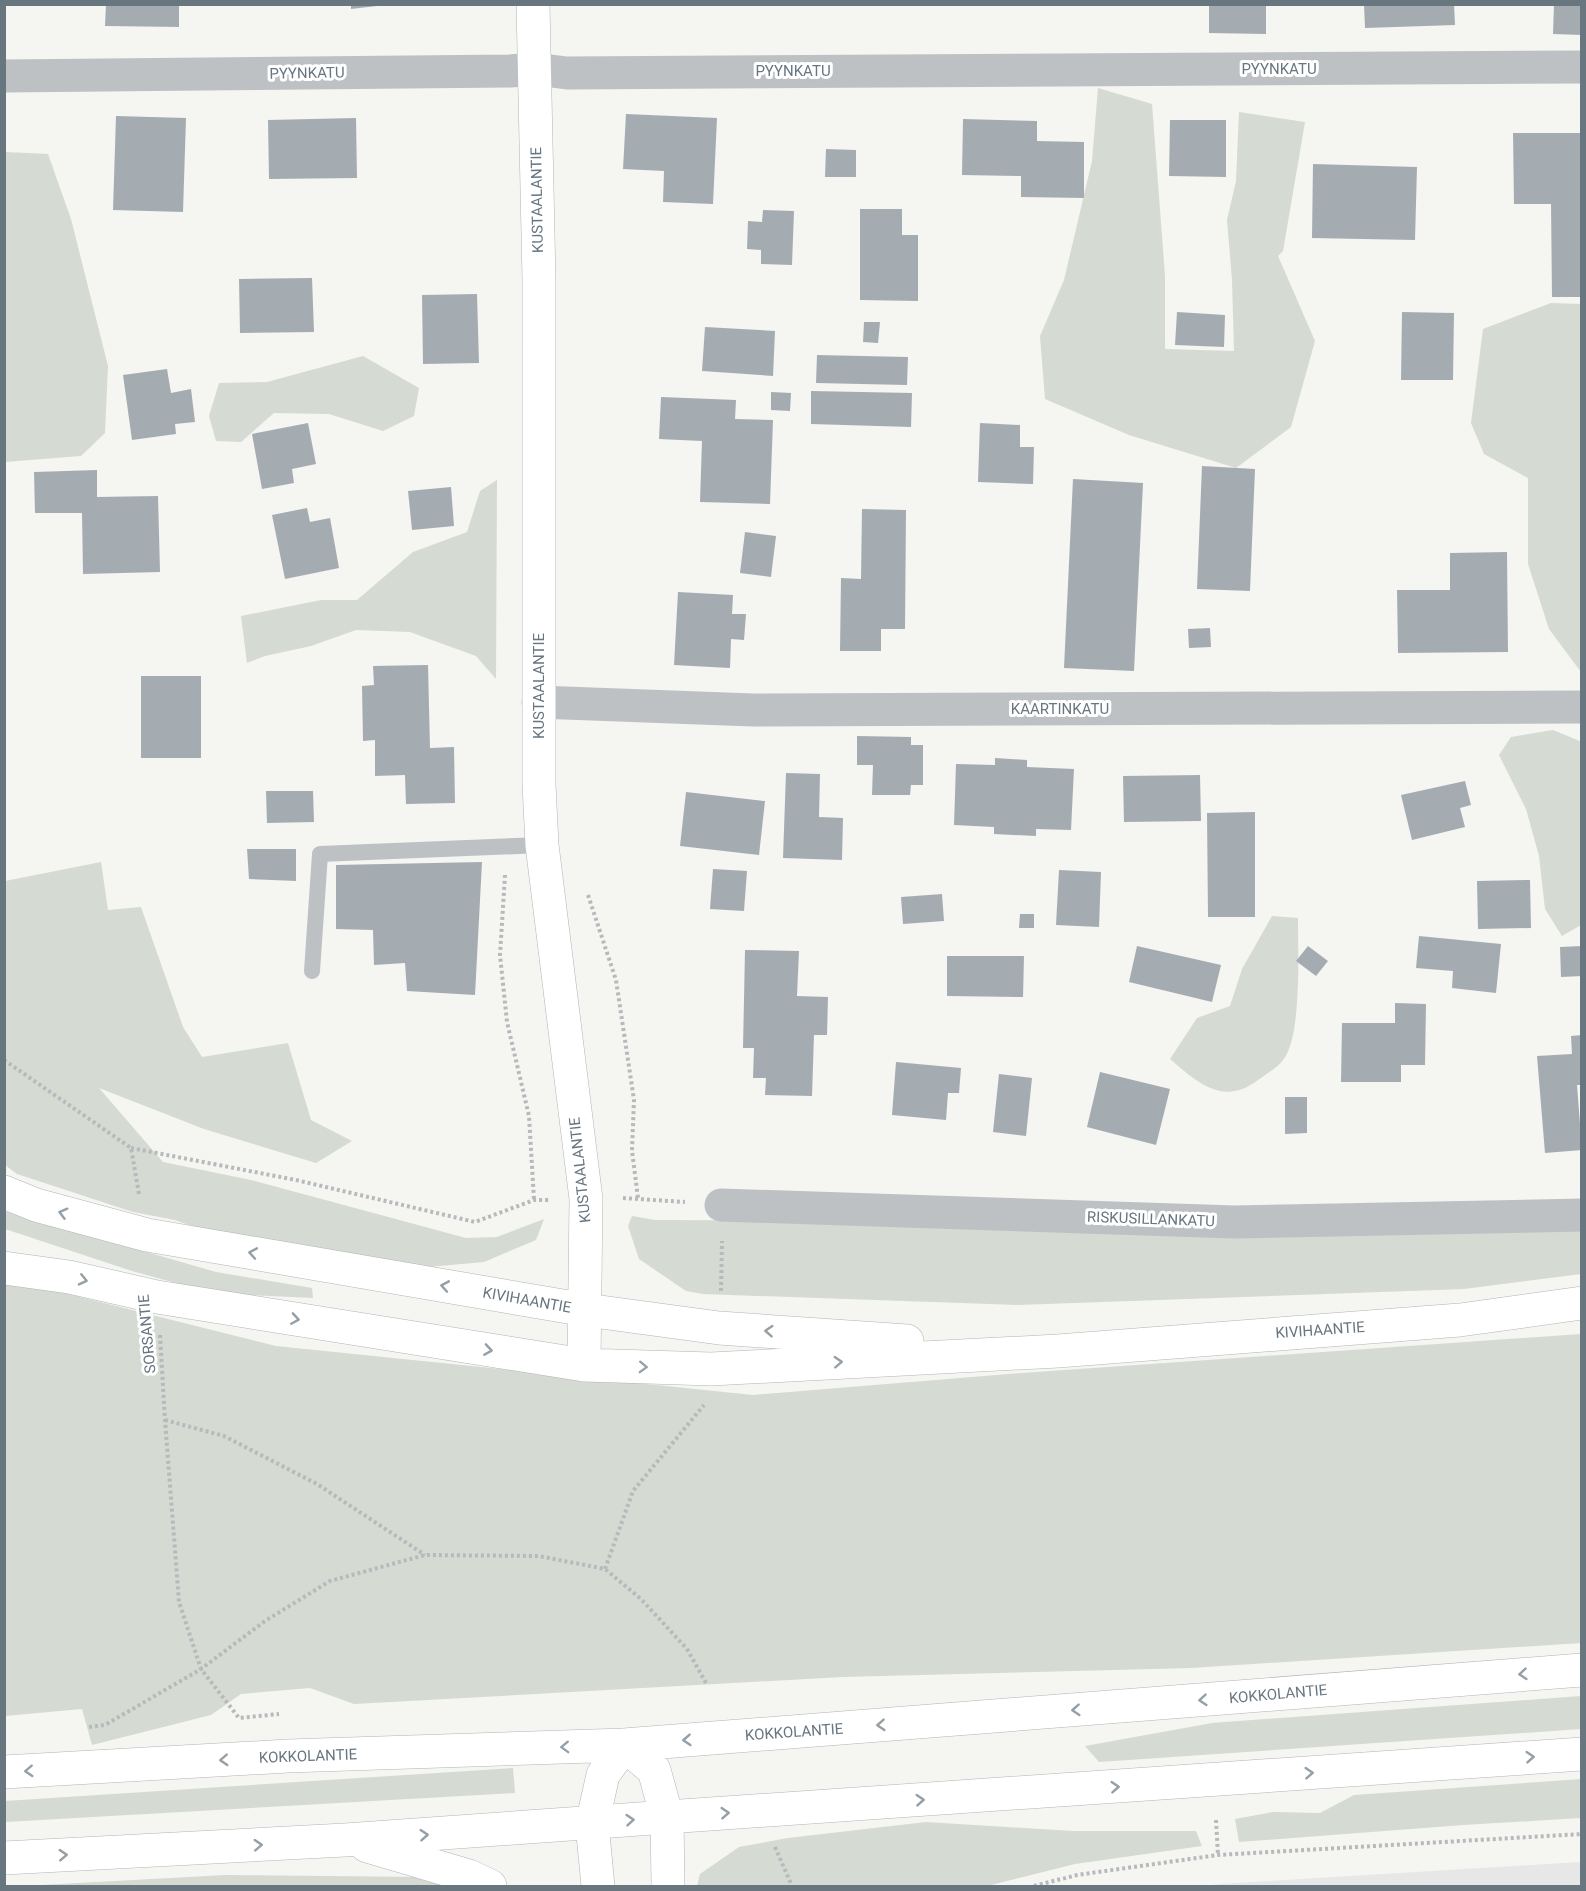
<svg xmlns="http://www.w3.org/2000/svg" width="1586" height="1891" font-family="Roboto,sans-serif">
<style>
.built{fill:#e6e7e6}
.green{fill:#d5dad2}
.building{fill:#a5acb1}
.lines{fill:none;stroke-linecap:round;stroke-linejoin:round}
.secondary-casing{stroke:#b0b5b8;stroke-width:34}
.primary-casing{stroke:#b1b5b8;stroke-width:34}
.highway-casing{stroke:#b1b4b7;stroke-width:34}
.path{stroke:#b7babc;stroke-width:4;stroke-dasharray:3 3;stroke-linecap:butt}
.lane{stroke:#bdc1c4;stroke-width:16}
.street{stroke:#bdc1c4;stroke-width:33}
.secondary{stroke:#fff;stroke-width:33}
.primary{stroke:#fff;stroke-width:33}
.highway{stroke:#fff;stroke-width:33}
.oneway{stroke:#959fa6}
.labels{text-anchor:middle;dominant-baseline:central;stroke-width:6;stroke-linejoin:round;paint-order:stroke}
.street-label{font-size:15px;fill:#687680;stroke:#fff}
</style>
<rect width="100%" height="100%" fill="#f5f5f2"/>
<path class="built" d="M 1581,1862 L 1581,1886 L 1203,1886 L 1220,1884 Z"/>
<path class="green" d="M 1098,88 L 1152,104 L 1165,276 L 1165,349 L 1234,351 L 1232,280 L 1227,220 L 1236,181 L 1239,112 L 1305,122 L 1283,251 L 1278,256 L 1315,341 L 1291,427 L 1236,468 L 1129,435 L 1045,399 L 1040,336 L 1064,280 L 1092,161 Z
M 5,152 L 48,154 L 71,219 L 108,366 L 105,433 L 81,456 L 5,462 Z
M 1551,303 L 1581,304 L 1581,672 L 1549,629 L 1528,564 L 1528,478 L 1484,454 L 1471,423 L 1483,329 Z
M 363,356 L 419,388 L 414,416 L 383,431 L 329,414 L 274,413 L 241,442 L 216,441 L 209,416 L 219,383 L 267,382 Z
M 497,480 L 496,679 L 476,656 L 410,632 L 356,630 L 311,646 L 265,656 L 247,663 L 241,616 L 321,600 L 357,600 L 413,552 L 467,532 L 480,491 Z
M 1553,730 L 1582,742 L 1581,925 L 1562,936 L 1545,909 L 1539,856 L 1526,809 L 1499,755 L 1511,737 Z
M 101,862 L 108,910 L 141,907 L 183,1027 L 202,1057 L 288,1043 L 311,1120 L 352,1141 L 316,1163 L 204,1129 L 99,1088 L 163,1162 L 251,1180 L 466,1238 L 497,1237 L 544,1219 L 536,1240 L 484,1262 L 417,1268 L 213,1234 L 175,1220 L 133,1212 L 17,1174 L 5,1165 L 5,881 Z
M 1272,916 L 1298,918 C 1298,949 1302,1038 1283,1060 C 1277,1068 1266,1074 1258,1080 C 1223,1107 1197,1082 1170,1059 L 1197,1018 L 1230,1006 L 1242,969 Z
M 4,1211 L 216,1272 L 312,1288 L 313,1298 L 225,1294 L 194,1288 L 132,1271 L 5,1229 Z
M 632,1216 L 655,1220 L 1581,1225 L 1581,1274 L 1464,1289 L 1018,1305 L 703,1294 L 686,1291 L 639,1259 L 628,1226 Z
M 4,1278 L 276,1346 L 753,1395 L 1022,1373 L 1581,1334 L 1581,1643 L 1191,1668 L 843,1677 L 354,1704 L 310,1688 L 241,1694 L 211,1715 L 92,1745 L 82,1709 L 5,1716 Z
M 1581,1696 L 1581,1729 L 1099,1762 L 1085,1746 L 1212,1723 Z
M 513,1768 L 515,1793 L 5,1822 L 5,1801 Z
M 1581,1779 L 1581,1818 L 1463,1825 L 1239,1842 L 1235,1819 L 1273,1812 L 1320,1813 L 1354,1795 Z
M 926,1822 L 1073,1831 L 1196,1831 L 1202,1846 L 1075,1864 L 987,1886 L 697,1886 L 700,1874 L 739,1847 L 788,1838 Z
M 226,1875 L 420,1877 L 447,1886 L 22,1886 Z"/>
<path class="building" d="M 106,4 L 179,4 L 179,27 L 105,26 Z
M 351,4 L 377,4 L 377,6 L 351,9 Z
M 1209,4 L 1266,4 L 1266,34 L 1209,33 Z
M 1364,4 L 1454,4 L 1455,25 L 1365,28 Z
M 1554,4 L 1582,4 L 1582,35 L 1553,34 Z
M 626,114 L 717,118 L 713,204 L 663,202 L 664,171 L 623,169 Z
M 116,116 L 186,118 L 183,212 L 113,210 Z
M 356,118 L 357,178 L 269,179 L 268,120 Z
M 963,119 L 1037,121 L 1037,141 L 1084,142 L 1084,198 L 1021,197 L 1021,176 L 962,175 Z
M 1170,120 L 1226,120 L 1226,177 L 1169,176 Z
M 1513,133 L 1582,133 L 1582,297 L 1552,297 L 1551,204 L 1514,204 Z
M 826,149 L 856,150 L 856,177 L 825,177 Z
M 1313,164 L 1417,167 L 1415,240 L 1312,238 Z
M 860,209 L 902,209 L 902,235 L 918,235 L 918,301 L 860,300 Z
M 763,210 L 794,211 L 792,265 L 761,264 L 761,250 L 747,249 L 748,221 L 762,222 Z
M 312,278 L 314,332 L 240,333 L 239,279 Z
M 477,294 L 479,363 L 423,364 L 422,295 Z
M 1177,312 L 1225,315 L 1224,347 L 1175,345 Z
M 1402,312 L 1454,313 L 1453,380 L 1401,380 Z
M 864,322 L 880,322 L 878,343 L 863,342 Z
M 705,327 L 775,331 L 773,376 L 702,371 Z
M 817,355 L 908,357 L 907,385 L 816,383 Z
M 167,369 L 171,393 L 191,389 L 195,422 L 175,424 L 176,434 L 132,440 L 123,375 Z
M 811,391 L 912,393 L 911,427 L 811,424 Z
M 771,392 L 791,393 L 790,411 L 771,410 Z
M 661,397 L 736,400 L 735,419 L 773,420 L 770,504 L 700,502 L 702,441 L 659,439 Z
M 308,423 L 316,464 L 292,469 L 294,483 L 262,489 L 252,434 Z
M 980,423 L 1020,425 L 1020,447 L 1034,447 L 1033,484 L 978,482 Z
M 1202,466 L 1255,469 L 1250,591 L 1197,589 Z
M 97,470 L 97,497 L 158,496 L 160,572 L 83,574 L 82,513 L 35,513 L 34,472 Z
M 1073,479 L 1143,483 L 1134,671 L 1064,668 Z
M 451,487 L 454,526 L 412,530 L 408,491 Z
M 307,508 L 310,522 L 330,518 L 339,568 L 285,579 L 272,515 Z
M 862,509 L 906,510 L 905,629 L 881,629 L 881,651 L 840,651 L 841,578 L 861,579 Z
M 745,532 L 776,536 L 771,577 L 740,573 Z
M 1507,552 L 1508,652 L 1398,653 L 1397,590 L 1450,590 L 1450,553 Z
M 678,592 L 733,595 L 732,614 L 746,614 L 744,640 L 731,639 L 730,668 L 674,665 Z
M 1210,628 L 1211,647 L 1189,648 L 1188,629 Z
M 428,665 L 430,748 L 454,747 L 455,803 L 406,804 L 405,775 L 375,776 L 375,740 L 363,741 L 362,686 L 374,685 L 373,666 Z
M 141,676 L 201,676 L 201,758 L 141,758 Z
M 857,736 L 911,737 L 911,745 L 923,745 L 923,785 L 911,785 L 910,795 L 872,795 L 873,765 L 857,765 Z
M 995,758 L 1027,760 L 1027,767 L 1074,769 L 1071,830 L 1036,829 L 1036,836 L 994,834 L 994,827 L 954,825 L 956,764 L 995,765 Z
M 786,773 L 820,774 L 819,817 L 843,818 L 842,860 L 783,858 Z
M 1200,775 L 1201,821 L 1124,822 L 1123,776 Z
M 1465,781 L 1471,805 L 1460,808 L 1465,827 L 1412,840 L 1401,795 Z
M 266,791 L 313,791 L 314,822 L 267,823 Z
M 686,792 L 765,801 L 759,855 L 680,846 Z
M 1255,812 L 1255,917 L 1208,917 L 1207,813 Z
M 247,849 L 296,849 L 296,881 L 249,879 Z
M 482,862 L 475,995 L 407,991 L 405,963 L 374,965 L 373,930 L 336,929 L 336,865 Z
M 713,869 L 747,871 L 744,911 L 710,909 Z
M 1059,870 L 1101,872 L 1099,927 L 1056,925 Z
M 1530,880 L 1531,928 L 1478,929 L 1477,881 Z
M 942,894 L 944,921 L 903,924 L 901,897 Z
M 1020,914 L 1034,914 L 1034,928 L 1019,928 Z
M 1419,936 L 1501,944 L 1496,993 L 1452,988 L 1453,971 L 1416,968 Z
M 1137,946 L 1221,965 L 1212,1002 L 1129,982 Z
M 1308,946 L 1328,961 L 1316,976 L 1296,961 Z
M 1582,946 L 1582,976 L 1561,977 L 1560,947 Z
M 745,950 L 799,951 L 797,996 L 828,997 L 827,1035 L 814,1035 L 812,1096 L 765,1095 L 766,1078 L 753,1078 L 754,1048 L 743,1048 Z
M 947,956 L 1024,956 L 1023,997 L 947,996 Z
M 1395,1003 L 1426,1004 L 1425,1065 L 1401,1065 L 1401,1082 L 1341,1082 L 1342,1023 L 1395,1023 Z
M 1582,1035 L 1582,1085 L 1577,1085 L 1582,1150 L 1545,1153 L 1537,1056 L 1572,1054 L 1571,1036 Z
M 896,1062 L 961,1068 L 959,1093 L 948,1093 L 946,1120 L 892,1115 Z
M 1100,1072 L 1170,1089 L 1156,1145 L 1087,1127 Z
M 999,1074 L 1032,1078 L 1026,1136 L 993,1132 Z
M 1285,1097 L 1307,1097 L 1307,1133 L 1285,1134 Z"/>
<g class="lines">
<defs>
<path id="secondary" d="M 533,4 L 539,280 L 539,785 L 542,845 L 586,1199 L 584,1365
M 4,1192 L 36,1205 L 147,1235 L 586,1310 L 719,1328 L 907,1341
M 4,1268 L 69,1277 L 157,1297 L 584,1365 L 711,1369 L 1058,1351 L 1460,1320 L 1582,1303"/>
<path id="primary" d="M 367,1846 L 469,1876 L 490,1886
M 4,1858 L 345,1840 L 667,1817"/>
<path id="highway" d="M 624,1745 L 654,1770 L 667,1817 L 668,1886
M 4,1772 L 288,1756 L 624,1745 L 1582,1670
M 667,1817 L 1582,1754
M 598,1886 L 592,1824 L 603,1775 L 624,1745"/>
</defs>
<use href="#secondary" class="secondary-casing"/>
<use href="#primary" class="primary-casing"/>
<use href="#highway" class="highway-casing"/>
<path class="path" d="M 505,875 L 500,955 L 507,1022 L 529,1116 L 534,1200
M 588,895 L 616,980 L 634,1100 L 632,1151 L 638,1198
M 4,1060 L 131,1148 L 139,1194
M 131,1148 L 296,1180 L 475,1222 L 534,1200 L 550,1200
M 623,1198 L 685,1202
M 721,1291 L 722,1241
M 160,1335 L 165,1420 L 179,1602 L 201,1669 L 239,1718 L 279,1714
M 165,1420 L 224,1436 L 317,1484 L 425,1555
M 605,1569 L 633,1491 L 704,1405
M 89,1727 L 105,1725 L 201,1669 L 265,1621 L 330,1581 L 425,1555 L 539,1556 L 605,1569 L 641,1599 L 687,1649 L 706,1683
M 1216,1820 L 1218,1855
M 775,1847 L 792,1886
M 1034,1886 L 1077,1875 L 1218,1855 L 1582,1834"/>
<path class="lane" d="M 312,971 L 320,854 L 542,845"/>
<path class="street" d="M 4,76 L 510,71 L 535,69 L 567,73 L 1582,67
M 538,702 L 753,710 L 1582,707
M 721,1205 L 1235,1222 L 1582,1215"/>
<use href="#secondary" class="secondary"/>
<use href="#primary" class="primary"/>
<use href="#highway" class="highway"/>
</g>
<defs><path id="oneway-chevron" d="M-2-3.5L2.5 0L-2 3.5" fill="none" stroke-width="1.6" stroke-linecap="round" stroke-linejoin="round" transform="scale(1.5)"/></defs>
<g class="oneway">
<use href="#oneway-chevron" transform="translate(63 1213) rotate(-165)"/>
<use href="#oneway-chevron" transform="translate(253 1253) rotate(-170)"/>
<use href="#oneway-chevron" transform="translate(83 1280) rotate(13)"/>
<use href="#oneway-chevron" transform="translate(445 1286) rotate(-170)"/>
<use href="#oneway-chevron" transform="translate(295 1319) rotate(9)"/>
<use href="#oneway-chevron" transform="translate(769 1331) rotate(-176)"/>
<use href="#oneway-chevron" transform="translate(488 1350) rotate(9)"/>
<use href="#oneway-chevron" transform="translate(838 1362) rotate(-3)"/>
<use href="#oneway-chevron" transform="translate(643 1367) rotate(2)"/>
<use href="#oneway-chevron" transform="translate(1523 1674) rotate(175)"/>
<use href="#oneway-chevron" transform="translate(1203 1700) rotate(175)"/>
<use href="#oneway-chevron" transform="translate(1076 1710) rotate(176)"/>
<use href="#oneway-chevron" transform="translate(881 1725) rotate(176)"/>
<use href="#oneway-chevron" transform="translate(687 1740) rotate(176)"/>
<use href="#oneway-chevron" transform="translate(565 1747) rotate(178)"/>
<use href="#oneway-chevron" transform="translate(1530 1757) rotate(-4)"/>
<use href="#oneway-chevron" transform="translate(224 1760) rotate(177)"/>
<use href="#oneway-chevron" transform="translate(29 1771) rotate(177)"/>
<use href="#oneway-chevron" transform="translate(1309 1773) rotate(-4)"/>
<use href="#oneway-chevron" transform="translate(1115 1787) rotate(-4)"/>
<use href="#oneway-chevron" transform="translate(920 1800) rotate(-4)"/>
<use href="#oneway-chevron" transform="translate(725 1813) rotate(-4)"/>
<use href="#oneway-chevron" transform="translate(630 1820) rotate(-5)"/>
<use href="#oneway-chevron" transform="translate(424 1835) rotate(-4)"/>
<use href="#oneway-chevron" transform="translate(258 1845) rotate(-3)"/>
<use href="#oneway-chevron" transform="translate(63 1855) rotate(-3)"/>
</g>
<g class="labels">
<g class="street-label">
<text x="1279" y="69">PYYNKATU</text>
<text x="793" y="71">PYYNKATU</text>
<text transform="translate(307 73) rotate(-1)">PYYNKATU</text>
<text transform="translate(537 200) rotate(-91)">KUSTAALANTIE</text>
<text transform="translate(539 686) rotate(-90)">KUSTAALANTIE</text>
<text x="1060" y="709">KAARTINKATU</text>
<text transform="translate(580 1170) rotate(-96)">KUSTAALANTIE</text>
<text transform="translate(1151 1219) rotate(2)">RISKUSILLANKATU</text>
<text transform="translate(527 1300) rotate(10)">KIVIHAANTIE</text>
<text transform="translate(1320 1330) rotate(-4)">KIVIHAANTIE</text>
<text transform="translate(147 1334) rotate(-95)">SORSANTIE</text>
<text transform="translate(1278 1694) rotate(-5)">KOKKOLANTIE</text>
<text transform="translate(794 1732) rotate(-4)">KOKKOLANTIE</text>
<text transform="translate(308 1756) rotate(-2)">KOKKOLANTIE</text>
</g>
</g>
<rect width="1586" height="1891" fill="none" stroke="#687680" stroke-width="12"/>
</svg>
